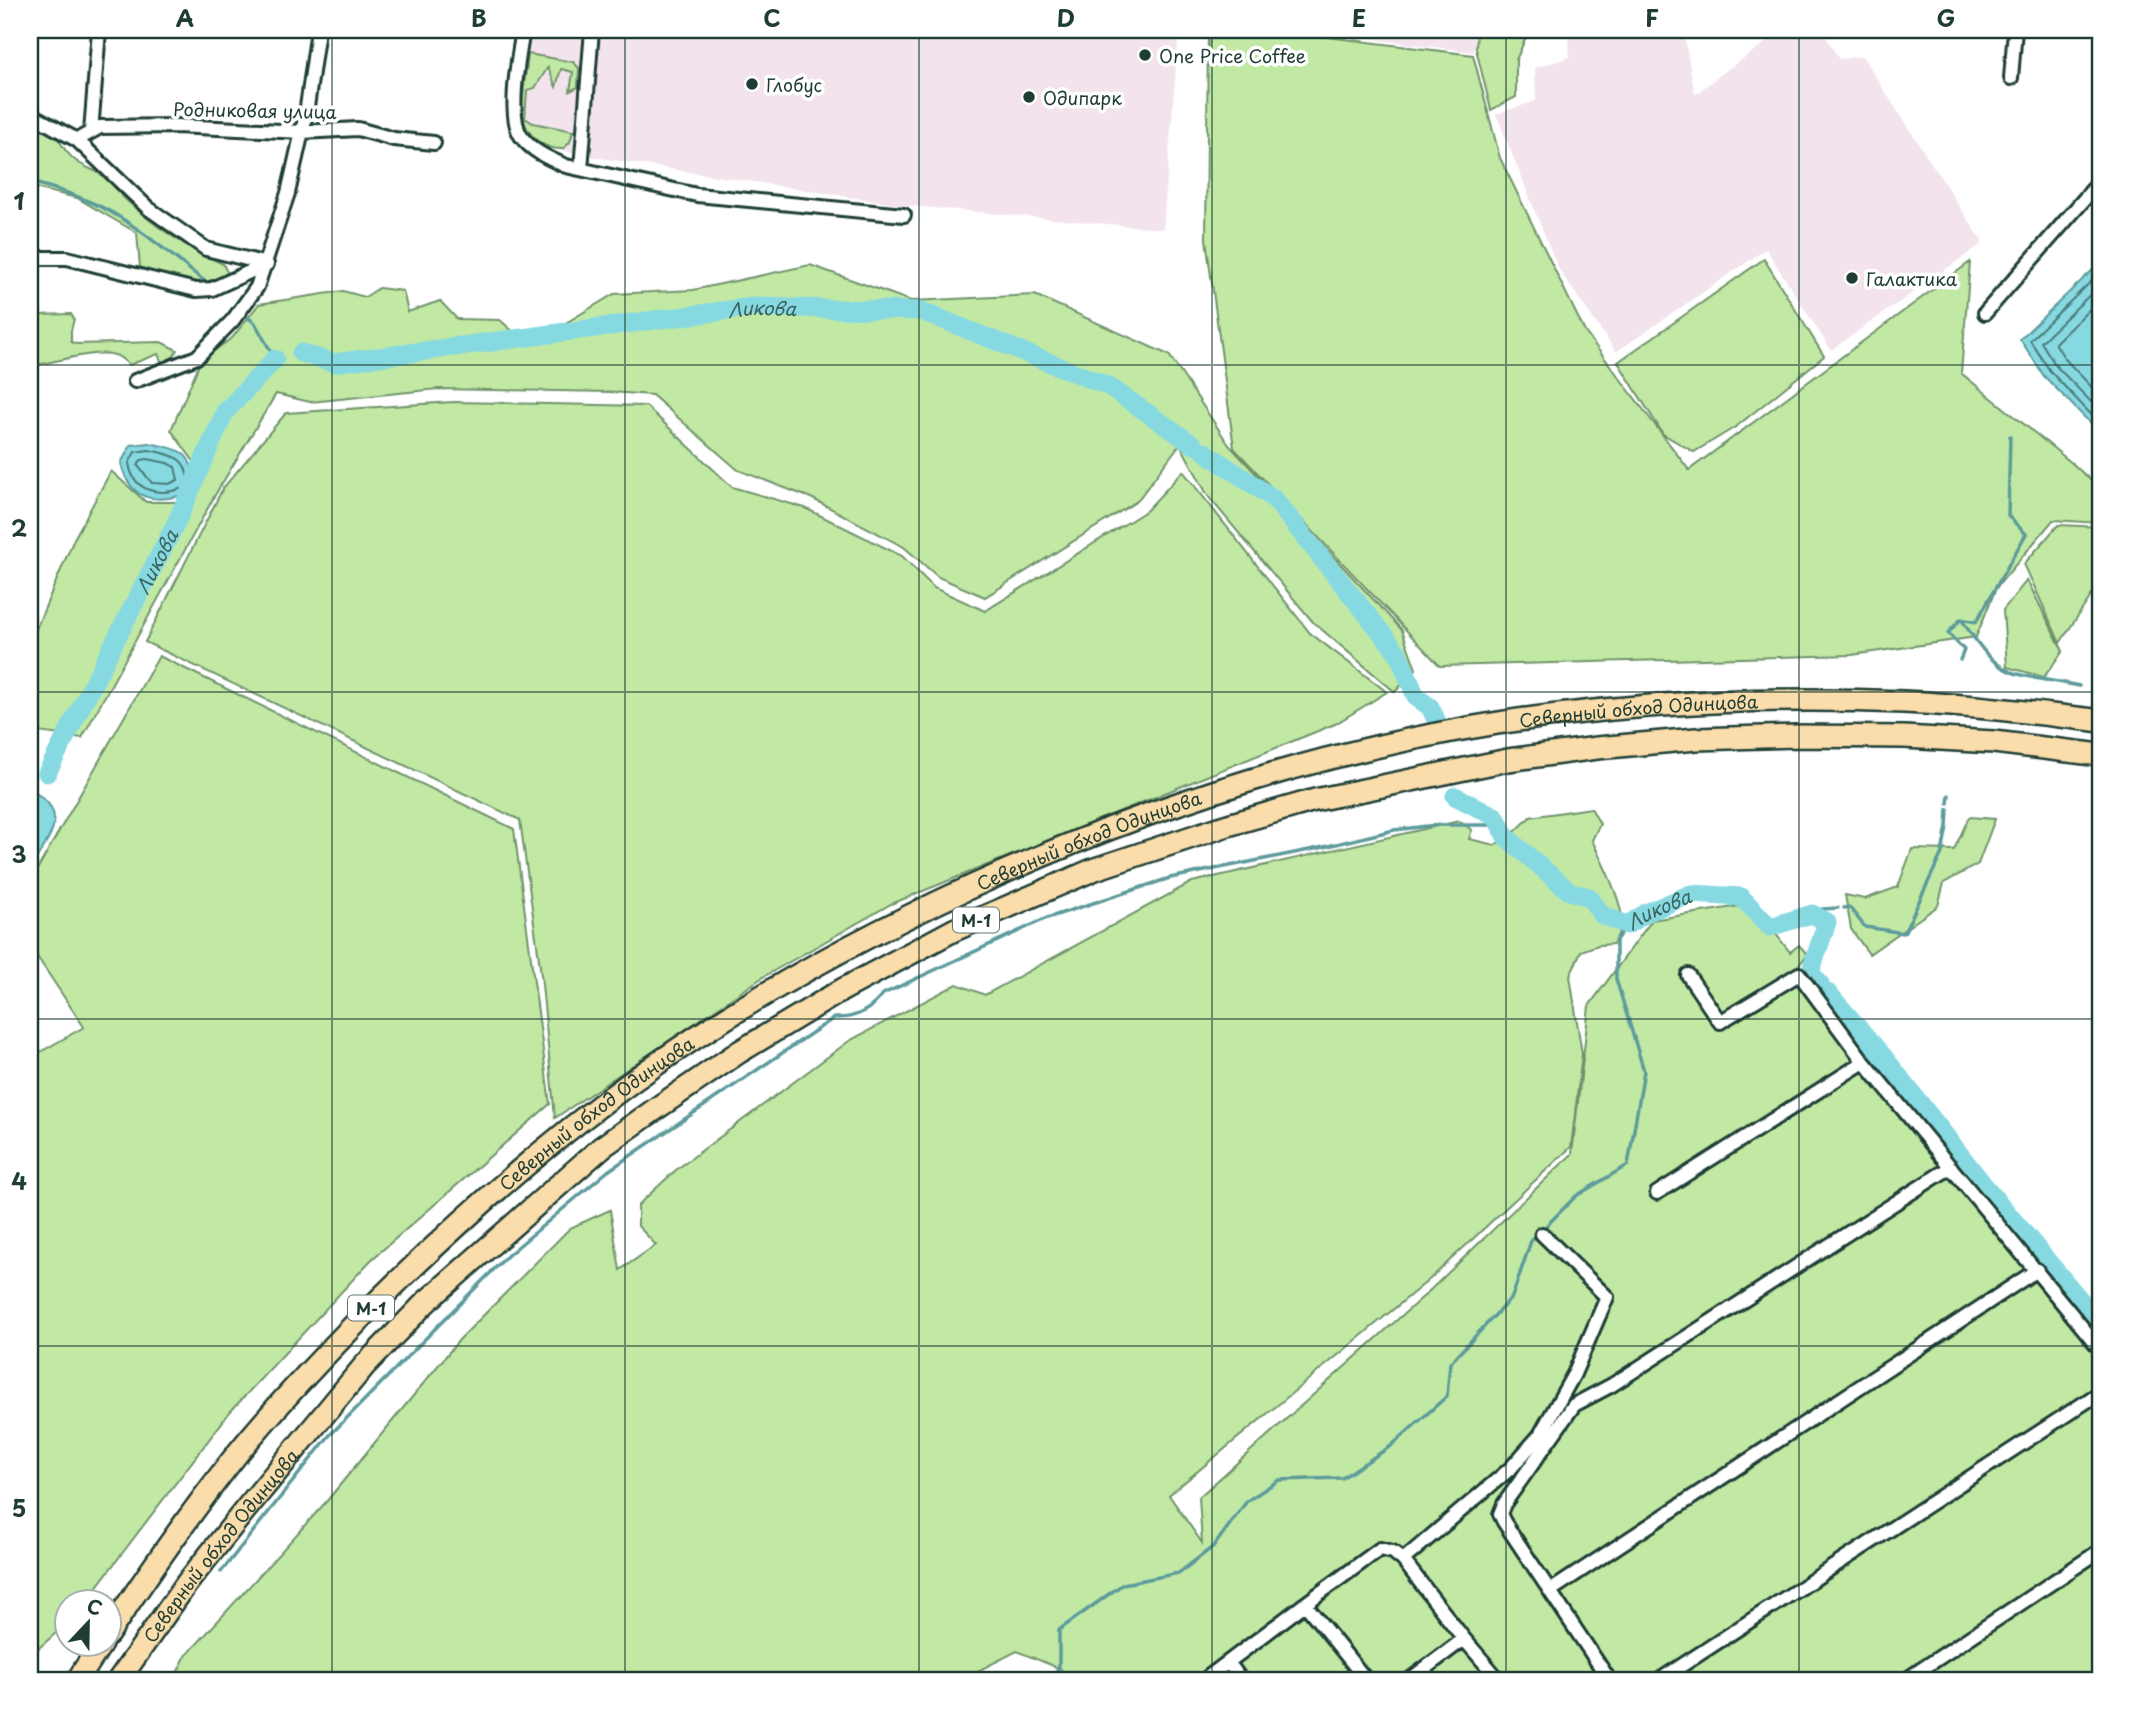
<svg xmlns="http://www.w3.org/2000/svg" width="2131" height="1711" font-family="'Playpen Sans',sans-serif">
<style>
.built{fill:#f2e3ec}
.green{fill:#c2e9a4;stroke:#70936c;stroke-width:2}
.water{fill:#87d9e1;stroke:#5d9b9c;stroke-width:2}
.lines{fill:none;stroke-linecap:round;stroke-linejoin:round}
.shore{stroke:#497b79;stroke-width:2}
.stream{stroke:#5d9b9c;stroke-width:3.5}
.river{stroke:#87d9e1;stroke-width:19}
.minor-casing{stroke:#1f3d34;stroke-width:18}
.trunk-casing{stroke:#1f3d34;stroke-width:26}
.minor{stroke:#fff;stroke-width:12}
.trunk{stroke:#faddab;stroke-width:21}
.grid{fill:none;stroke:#1f3d34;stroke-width:2;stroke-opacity:0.55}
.poi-dot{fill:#1f3d34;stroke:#fff;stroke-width:2.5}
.labels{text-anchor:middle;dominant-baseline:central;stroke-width:7;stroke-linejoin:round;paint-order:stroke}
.shield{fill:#fff;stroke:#627771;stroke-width:2}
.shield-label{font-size:16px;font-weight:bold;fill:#1f3d34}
.poi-label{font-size:18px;fill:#1f3d34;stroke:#fff;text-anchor:start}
.street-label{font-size:18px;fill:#1f3d34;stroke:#fff}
.water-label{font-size:19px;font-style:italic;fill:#39645f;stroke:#fff}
.neatline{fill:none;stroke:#1f3d34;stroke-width:2.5}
.grid-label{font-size:23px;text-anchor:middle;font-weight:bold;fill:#1f3d34}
</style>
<rect width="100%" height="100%" fill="#fff"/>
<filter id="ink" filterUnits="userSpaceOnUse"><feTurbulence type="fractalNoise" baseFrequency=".0143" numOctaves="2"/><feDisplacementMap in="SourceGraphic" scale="14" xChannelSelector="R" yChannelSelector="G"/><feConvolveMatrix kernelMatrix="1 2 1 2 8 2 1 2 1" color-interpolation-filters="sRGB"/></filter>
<g filter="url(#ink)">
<path class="built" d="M 531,30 L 1179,30 L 1163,229 L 902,205 L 575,154 L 534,139 L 521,112 Z
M 1302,30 L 1476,30 L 1474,52 Z
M 1568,30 L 1683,30 L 1695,95 L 1721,74 L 1784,30 L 1822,30 L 1839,59 L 1862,56 L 1983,243 L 1831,350 L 1766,249 L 1616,352 L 1558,268 L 1496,114 L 1536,101 L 1535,68 L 1570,57 Z"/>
<path class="green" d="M 1208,30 L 1271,30 L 1473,55 L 1500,158 L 1585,332 L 1689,470 L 1970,262 L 1961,373 L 2073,464 L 2101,490 L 2101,523 L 2053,520 L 1996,588 L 1976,637 L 1852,655 L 1440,666 L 1234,448 L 1206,239 Z
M 1477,30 L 1529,30 L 1516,60 L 1516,97 L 1491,110 L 1476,49 Z
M 528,54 L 573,62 L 579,68 L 578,87 L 570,91 L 573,72 L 561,69 L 556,87 L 548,67 L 535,88 L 527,90 L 525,118 L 533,123 L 573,131 L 570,142 L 563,149 C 544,150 526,136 523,116 C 520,103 527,70 528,54 Z
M 33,123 C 64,131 56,146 76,161 C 85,168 96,170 105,177 C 112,183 117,191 123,197 C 151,224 188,249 223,264 L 228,274 C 197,291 170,280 140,267 L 137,233 L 77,198 L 30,187 L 30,124 Z
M 1764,259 L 1824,356 L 1737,426 L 1694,452 L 1663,434 L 1618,362 Z
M 810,265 L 911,301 L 1035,295 L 1169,355 L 1229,445 L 1402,630 L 1416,669 L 1395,692 L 1313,622 L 1208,496 L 1180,444 L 1137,501 L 985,597 L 938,577 L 904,547 L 811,498 L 738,470 L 652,395 L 611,392 L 438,389 L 310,402 L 276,394 L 215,495 L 82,738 L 30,731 L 30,643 L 74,539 L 111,471 L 146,502 L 177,502 L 198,491 L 195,463 L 171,430 L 201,360 L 232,338 L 259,304 L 343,291 L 365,297 L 379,288 L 403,291 L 408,312 L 440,301 L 457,319 L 500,320 L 516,334 L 544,336 L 614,294 L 693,290 Z
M 71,314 L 74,319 L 71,331 L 71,342 L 77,344 L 161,342 L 177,350 L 174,356 L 162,363 L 158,354 L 129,365 C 125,361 121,357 115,355 C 95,349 52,363 30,366 L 30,318 L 37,315 Z
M 453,402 L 646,406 L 732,487 L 805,508 L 902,556 L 934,588 L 985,611 L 1146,511 L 1183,471 L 1310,633 L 1387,692 L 1335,724 L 891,904 L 763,977 L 555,1118 L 541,974 L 520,820 L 145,642 L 223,488 L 286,413 Z
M 2058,525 L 2101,527 L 2101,581 L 2060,643 L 2024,564 Z
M 2027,580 L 2063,651 L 2044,677 L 2007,667 L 2003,610 Z
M 159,656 L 514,829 L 550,1104 L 371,1260 L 230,1412 L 85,1602 L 66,1602 L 66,1624 L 30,1656 L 30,1058 L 84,1027 L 30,946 L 30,882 Z
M 1591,808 L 1600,824 L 1592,840 C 1601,860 1620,896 1622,918 C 1622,927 1618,936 1613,944 L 1598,945 L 1581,951 L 1570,976 L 1582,1054 L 1571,1147 L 1430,1279 L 1169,1495 L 1202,1543 L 1199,1497 L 1425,1295 L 1572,1154 L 1589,1006 L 1652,920 L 1752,904 L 1790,952 L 1799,945 L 1808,955 L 1799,964 L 2101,1342 L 2101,1681 L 1061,1681 L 1067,1677 L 1061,1669 L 1017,1651 L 958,1681 L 173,1681 L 185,1657 L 326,1502 L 459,1340 L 570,1228 L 610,1210 L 620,1270 L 656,1245 L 638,1226 L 638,1205 L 677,1169 L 849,1041 L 957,984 L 985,995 L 1192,882 L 1459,821 L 1472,830 L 1469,839 L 1495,845 L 1517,830 L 1530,817 Z
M 1969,817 L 1995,819 L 1978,864 L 1944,883 L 1938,906 L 1869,954 L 1851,929 L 1845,895 L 1865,899 L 1898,887 L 1912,849 L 1954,850 Z"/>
<path class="water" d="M 2101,262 L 2101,434 L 2044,376 L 2020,339 Z
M 149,443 C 187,451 192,452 195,491 C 161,503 131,506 121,463 L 131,445 Z
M 30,790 C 73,812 49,838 30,868 Z"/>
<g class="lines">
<path class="shore" d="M 2101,272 L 2030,340 L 2050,371 L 2101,425
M 2101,284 L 2041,342 L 2056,366 L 2101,412
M 2101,298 L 2055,343 L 2065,359 L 2101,397
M 149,450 C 173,455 190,457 187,486 C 163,497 133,494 129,463 L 135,452 Z
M 148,459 L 167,463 L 175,467 L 178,480 L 169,484 L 152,483 L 138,466 L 141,460 Z"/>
<path class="stream" d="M 30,182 C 58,189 85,198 111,212 C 147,233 178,261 211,286
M 246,316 L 255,323 L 275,359
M 1961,619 C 1974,637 1987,661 2009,671 C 2024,678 2062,682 2079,686
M 1960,660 L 1964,650 L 1948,633 L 1961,619 L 1976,622 L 2026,534 L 2008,516 L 2010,436
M 1948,803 L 1949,795
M 1844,908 L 1849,907 L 1865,927 L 1904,933 L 1942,853 L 1947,826 L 1948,809
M 1818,917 L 1822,909 L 1838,908
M 221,1572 L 329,1436 L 508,1255 L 608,1171 L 834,1018 C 854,1019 871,1010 883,994 L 1047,918 L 1170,878 L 1324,847 L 1394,830 L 1436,825 L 1501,825
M 1050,1681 L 1059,1667 L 1059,1630 L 1123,1584 L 1179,1573 L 1214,1546 L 1247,1501 L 1279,1480 L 1342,1478 L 1391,1446 L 1447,1396 L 1450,1363 L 1512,1297 L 1531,1241 L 1576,1196 L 1628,1165 L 1644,1071 L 1616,979 L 1616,940 L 1627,925"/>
<g class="river">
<path id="s1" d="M 301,353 L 334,363 L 752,307 L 921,311 L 1108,386 L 1194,445"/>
<path d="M 1205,452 L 1274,499 L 1398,653 L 1416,697 L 1430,707 L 1440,728"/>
<path id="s2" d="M 47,773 L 177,521 L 225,412 L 275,359"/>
<path id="s3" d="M 1455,796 L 1496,817 L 1506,837 L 1569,891 L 1589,897 L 1602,915 L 1627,925 L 1646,913 L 1691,894 L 1741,897 L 1770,927 L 1812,914 L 1827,922 L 1810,973 L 1820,984"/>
<path d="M 1828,993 L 1883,1056 L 1983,1184 L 2101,1325"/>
</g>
<defs>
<path id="minor" d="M 523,30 C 519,55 507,115 521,136 C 531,151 550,159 566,166 L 697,195 L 904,215
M 2011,78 L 2015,30
M 30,114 L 77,140 L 148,208 L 206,249 L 267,264
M 91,132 L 99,30
M 77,140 L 100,127 L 176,126 L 302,132 L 358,129 L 394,139 L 434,143
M 581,169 L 592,30
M 30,258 L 67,258 L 196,290 L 212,289 L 267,264
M 1985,313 L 2101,180
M 135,381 L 197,357 L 233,320 L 257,287 L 288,193 L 306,114 L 318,30
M 1688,975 L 1720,1022 L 1799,974 L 1864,1062 L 2101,1350
M 1657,1193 L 1864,1062
M 1403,1560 L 1511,1468 L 1540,1435 L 1574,1374 L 1607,1297 L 1542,1234
M 1550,1591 L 2037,1270
M 1228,1662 L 1242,1681
M 1203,1681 L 1305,1604
M 1367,1681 L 1305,1604 L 1380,1549 L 1393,1552 L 1403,1560 L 1464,1639
M 1408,1681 L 1464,1639 L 1500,1681
M 1610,1681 L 1504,1522 L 1500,1514 L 1504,1504 L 1574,1405 L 1612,1385 L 1951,1167
M 1658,1681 L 2101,1392
M 1904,1681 L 2101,1550"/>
<g id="trunk">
<path id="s4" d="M 108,1634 C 149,1572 191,1512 237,1454 C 281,1400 330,1349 379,1300 C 459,1221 543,1146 634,1080 C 750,996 878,927 1009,870 C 1166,801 1329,750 1498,723 C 1632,703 1769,696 1904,702 C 1970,705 2036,713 2101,721"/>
<path d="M 77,1681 L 101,1644"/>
<path id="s5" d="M 118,1681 L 187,1583 L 245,1510 L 365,1365 L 426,1302 L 602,1147 L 660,1106 L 739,1052 L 842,990 L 954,930 L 1095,869 L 1228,825 L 1315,800 L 1508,760 L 1597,748 L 1696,739 L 1797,736 L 1904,737 L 1994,742 L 2101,755"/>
</g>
</defs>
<use href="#minor" class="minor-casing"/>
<use href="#trunk" class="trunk-casing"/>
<use href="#minor" class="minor"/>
<use href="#trunk" class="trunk"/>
</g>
</g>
<path class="grid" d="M 332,30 L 332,1681M 625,30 L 625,1681M 919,30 L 919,1681M 1212,30 L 1212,1681M 1506,30 L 1506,1681M 1799,30 L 1799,1681M 30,365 L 2101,365M 30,692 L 2101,692M 30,1019 L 2101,1019M 30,1346 L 2101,1346"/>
<g class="poi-dot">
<circle cx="1145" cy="55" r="7"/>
<circle cx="752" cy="84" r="7"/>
<circle cx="1029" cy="97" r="7"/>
<circle cx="1852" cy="278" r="7"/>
</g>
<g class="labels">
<g class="shield">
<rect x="953" y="907.5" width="46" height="25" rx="5"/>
<rect x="348" y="1295.5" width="46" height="25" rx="5"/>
</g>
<g class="shield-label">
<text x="976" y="920">М-1</text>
<text x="371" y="1308">М-1</text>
</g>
<g class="poi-label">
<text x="1159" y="55">One Price Coffee</text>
<text x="766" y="84">Глобус</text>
<text x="1043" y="97">Одипарк</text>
<text x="1866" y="278">Галактика</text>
</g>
<g class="street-label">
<text transform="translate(255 110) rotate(1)">Родниковая улица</text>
<text stroke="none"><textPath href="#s4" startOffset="1852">Северный обход Одинцова</textPath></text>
<text stroke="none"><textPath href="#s4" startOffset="1284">Северный обход Одинцова</textPath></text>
<text stroke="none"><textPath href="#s4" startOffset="718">Северный обход Одинцова</textPath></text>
<text stroke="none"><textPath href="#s5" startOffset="170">Северный обход Одинцова</textPath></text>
</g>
<g class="water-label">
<text stroke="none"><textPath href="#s1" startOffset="466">Ликова</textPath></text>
<text stroke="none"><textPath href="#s2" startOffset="238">Ликова</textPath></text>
<text stroke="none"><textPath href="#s3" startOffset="257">Ликова</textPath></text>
</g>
</g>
<rect width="2131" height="1711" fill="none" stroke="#fff" stroke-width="77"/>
<g transform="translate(88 1623) rotate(22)"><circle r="33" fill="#ffffff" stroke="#a5b1ae" stroke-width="2"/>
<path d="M0-5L12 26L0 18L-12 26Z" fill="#1f3d34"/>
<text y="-10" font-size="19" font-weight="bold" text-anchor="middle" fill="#1f3d34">С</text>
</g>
<rect x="38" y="38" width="2054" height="1634" class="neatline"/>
<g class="grid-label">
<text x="185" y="27">A</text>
<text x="479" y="27">B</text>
<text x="772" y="27">C</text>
<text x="1066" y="27">D</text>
<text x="1359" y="27">E</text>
<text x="1652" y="27">F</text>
<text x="1946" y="27">G</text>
<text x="19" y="210">1</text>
<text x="19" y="537">2</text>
<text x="19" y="863">3</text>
<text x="19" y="1190">4</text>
<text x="19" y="1517">5</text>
</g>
</svg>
